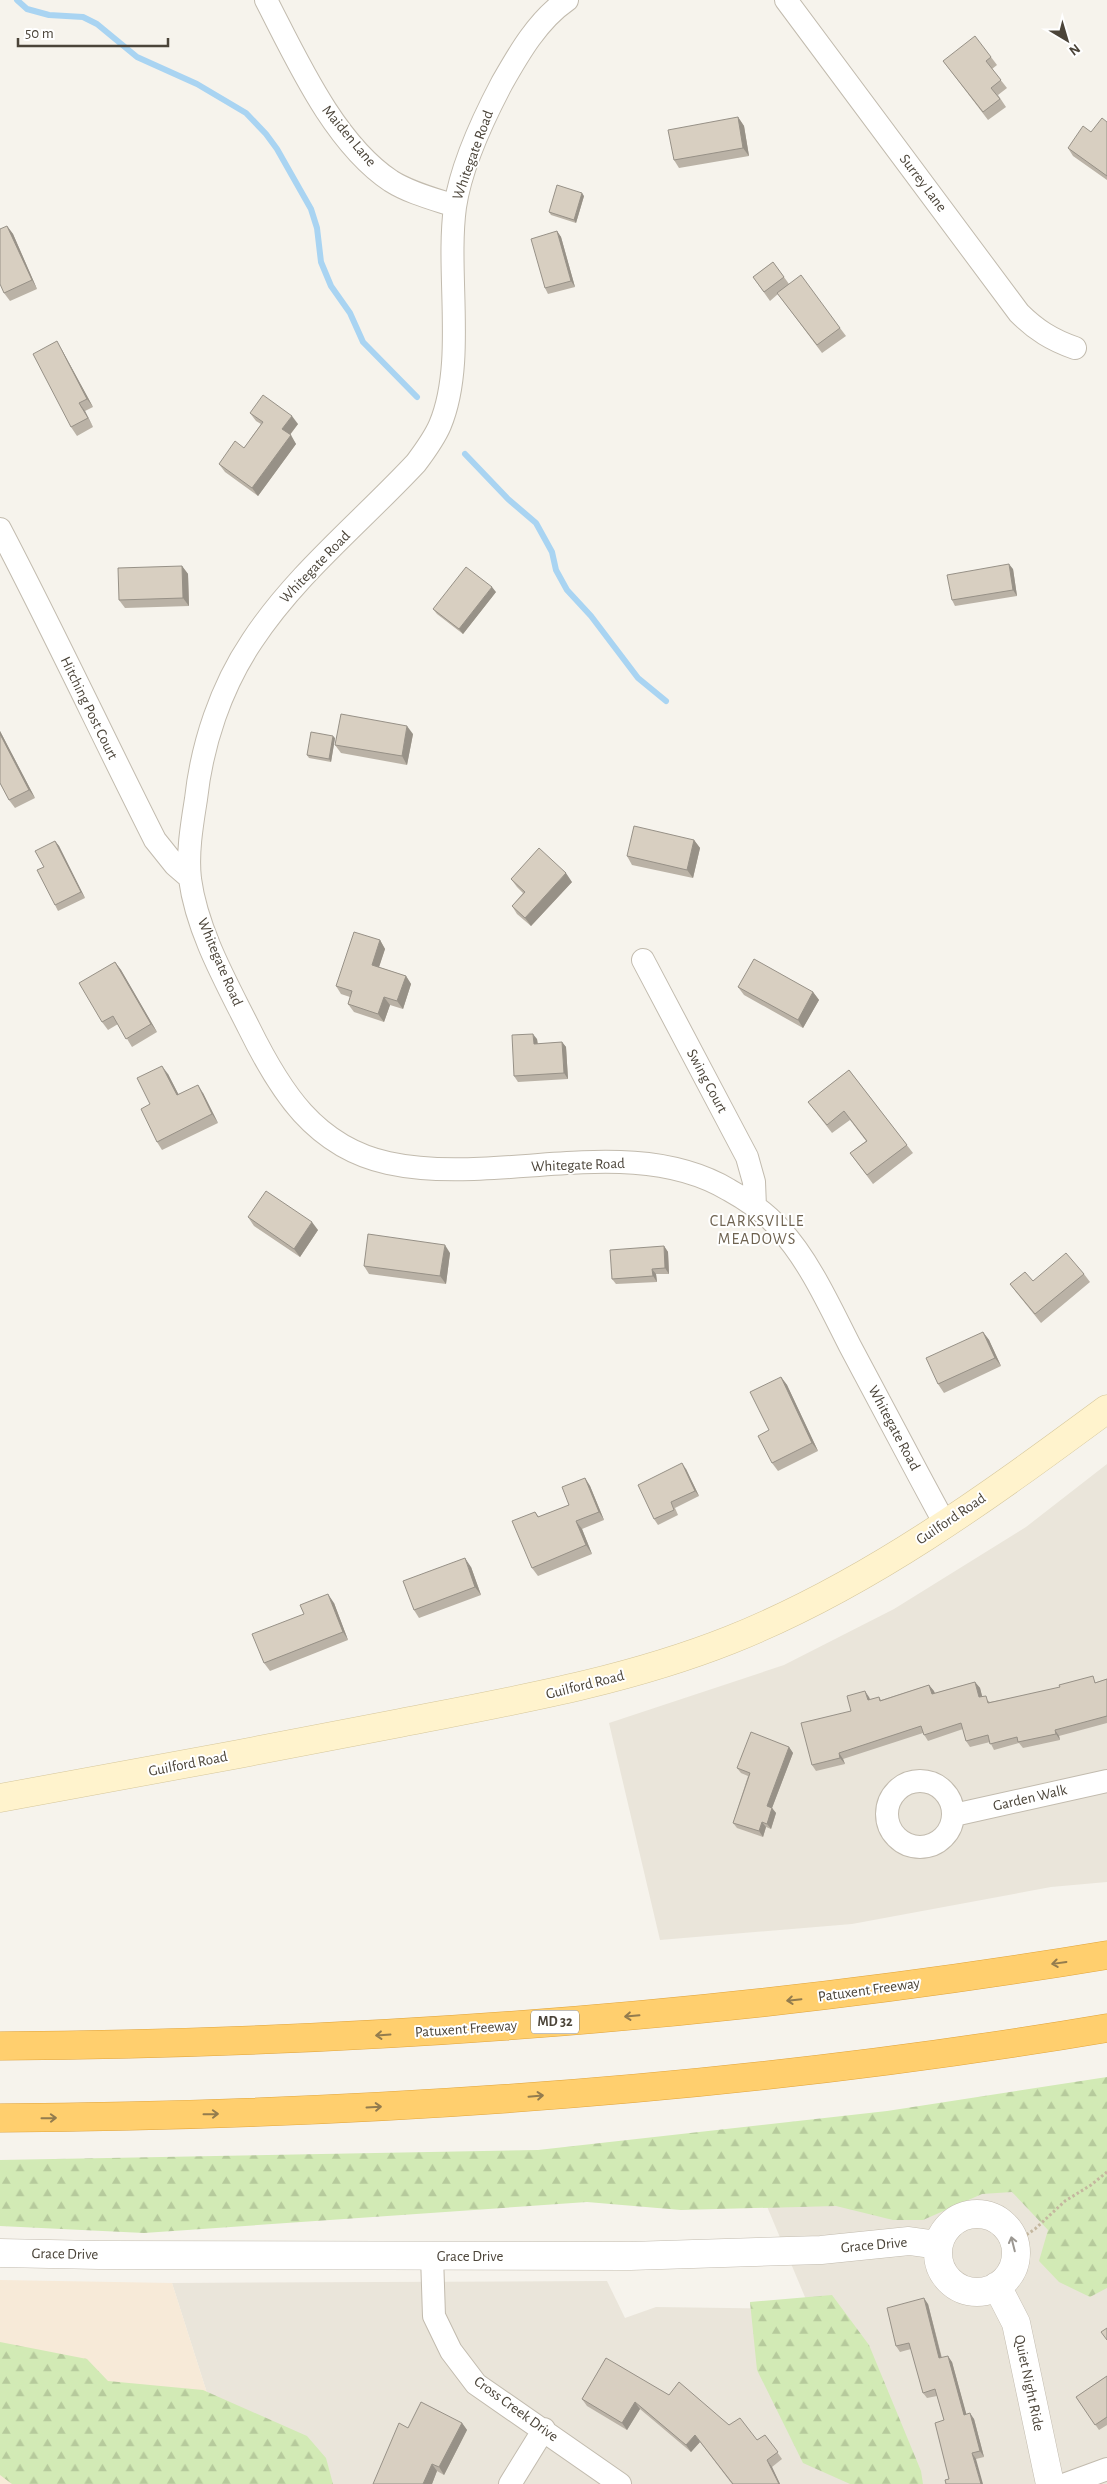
<svg xmlns="http://www.w3.org/2000/svg" width="1107" height="2484" font-family="'Alegreya Sans',sans-serif">
<style>
.residential{fill:#eae5da}
.commercial{fill:#f7ead8}
.forest{fill:url(#forest-firs)}
.lines{fill:none;stroke-linecap:round;stroke-linejoin:round}
.stream{stroke:#a9d4f2;stroke-width:6}
.minor-casing{stroke:#c2bbae;stroke-width:24}
.tertiary-casing{stroke:#c2bbae;stroke-width:29}
.secondary-casing{stroke:#d6c79b;stroke-width:29}
.motorway-casing{stroke:#e0a43c;stroke-width:29}
.path{stroke:#c4b79f;stroke-width:3;stroke-dasharray:2.5 2.5;stroke-linecap:butt}
.minor{stroke:#fff;stroke-width:22}
.tertiary{stroke:#fff;stroke-width:28}
.secondary{stroke:#fff3cd;stroke-width:28}
.motorway{stroke:#ffcf6e;stroke-width:28}
.wall{fill:#bab2a6}
.shaded-wall{fill:#979187}
.building{fill:#d8cfc1;stroke:#979187}
.oneway{stroke:#937c4e}
.oneway2{stroke:#9c9892}
.labels{text-anchor:middle;dominant-baseline:central;stroke-width:4;stroke-linejoin:round;paint-order:stroke}
.shield{fill:#fff;stroke:#817c74;stroke-width:1}
.shield-label{font-size:14px;font-weight:bold;fill:#4b4439}
.street-label{font-size:15px;fill:#4b4439;stroke:#fff}
.neighbourhood-label{font-size:16px;letter-spacing:1px;fill:#6e6250;stroke:#fff}
</style>
<defs>
<pattern id="forest-firs" width="22" height="20" patternUnits="userSpaceOnUse" patternTransform="scale(1.25)"><rect width="22" height="20" fill="#d2eab5"/><path d="M5 1l3.5 6h-7zM16 11l3.5 6h-7z" fill="#b6ca9c"/></pattern>
</defs>
<rect width="100%" height="100%" fill="#f6f3ec"/>
<path class="residential" d="M 1107,1464 L 1107,1882 L 1051,1887 L 852,1924 L 660,1940 L 609,1723 L 784,1665 L 894,1609 L 1026,1527 Z
M 1107,2121 L 1107,2484 L 236,2484 L 172,2283 L 607,2281 L 625,2318 L 656,2307 L 810,2309 L 758,2185 Z"/>
<path class="commercial" d="M 0,2280 L 172,2283 L 236,2484 L 0,2484 Z"/>
<path class="forest" d="M 1107,2077 L 1107,2288 L 1090,2297 L 1059,2282 L 1039,2261 L 1048,2230 L 1012,2192 L 982,2194 L 923,2220 L 893,2220 L 836,2206 L 681,2210 L 587,2202 L 144,2233 L 0,2226 L 0,2160 L 538,2150 L 887,2111 Z
M 832,2295 L 869,2345 L 921,2471 L 923,2484 L 850,2484 L 803,2463 L 757,2370 L 750,2302 Z
M 0,2342 L 87,2359 L 108,2381 L 203,2390 L 307,2436 L 326,2458 L 333,2484 L 12,2484 L 0,2475 Z"/>
<g class="lines">
<path class="stream" d="M 17,0 L 27,9 L 49,15 L 83,17 L 97,24 L 137,57 L 197,84 L 246,113 L 266,134 L 277,149 L 311,209 L 317,228 L 321,262 L 331,286 L 350,313 L 363,342 L 417,397
M 465,454 L 508,499 L 536,523 L 552,552 L 556,570 L 567,590 L 591,616 L 638,678 L 666,701"/>
<defs>
<path id="minor" d="M 266,0 C 297,60 334,143 391,181 C 410,193 434,199 455,206
M 567,0 C 538,20 519,53 502,83 C 483,119 461,166 455,207 C 446,274 466,363 440,425 C 434,439 425,451 416,463 C 361,522 296,574 252,641 C 221,687 202,744 196,799 C 192,824 187,853 190,879 C 197,931 226,982 249,1028 C 280,1091 315,1147 388,1163 C 497,1187 630,1131 729,1190 C 747,1200 766,1213 780,1229 C 809,1260 831,1309 850,1346 C 882,1406 913,1465 945,1524
M 786,0 L 1019,313 C 1036,330 1052,340 1075,348
M 0,529 C 54,632 103,737 155,840 L 175,865 L 190,878
M 643,960 L 747,1157 L 754,1182 L 755,1207
M887 1814a33 33 0 1 1 66 0a33 33 0 1 1-66 0Z
M 954,1815 L 1107,1781
M 432,2256 L 434,2316 L 451,2351 L 476,2384 L 620,2484
M 510,2484 L 544,2429
M 1066,2484 L 1107,2469"/>
<path id="tertiary" d="M938 2253a39 39 0 1 1 78 0a39 39 0 1 1-78 0Z
M 0,2253 L 99,2255 L 630,2256 L 821,2250 L 909,2241 L 938,2245
M 997,2286 L 1016,2323 L 1050,2484"/>
<path id="secondary" d="M 0,1798 C 133,1774 267,1749 400,1723 C 512,1701 624,1682 730,1640 C 868,1585 989,1496 1107,1409"/>
<path id="motorway" d="M 0,2046 C 371,2043 741,2016 1107,1955
M 0,2118 C 370,2115 742,2090 1107,2028"/>
</defs>
<use href="#minor" class="minor-casing"/>
<use href="#tertiary" class="tertiary-casing"/>
<use href="#secondary" class="secondary-casing"/>
<use href="#motorway" class="motorway-casing"/>
<path class="path" d="M 1014,2243 L 1035,2229 L 1065,2201 L 1091,2185 L 1107,2172"/>
<use href="#minor" class="minor"/>
<use href="#tertiary" class="tertiary"/>
<use href="#secondary" class="secondary"/>
<use href="#motorway" class="motorway"/>
</g>
<path class="wall" d="M 991,57 L 997,65 L 992,69 L 1007,88 L 998,95 L 1006,107 L 988,120 L 943,61 Z
M 738,117 L 744,126 L 749,156 L 679,168 L 674,160 Z
M 1107,122 L 1107,180 L 1073,156 L 1068,148 Z
M 584,196 L 576,223 L 551,215 L 549,212 Z
M 7,226 L 13,234 L 37,289 L 10,301 L 4,293 Z
M 557,231 L 561,237 L 575,287 L 548,294 L 545,288 Z
M 773,262 L 789,284 L 840,328 L 846,336 L 822,353 L 778,294 L 770,301 L 753,277 Z
M 62,350 L 93,407 L 85,411 L 93,427 L 77,436 L 71,427 Z
M 250,413 L 298,424 L 290,435 L 296,444 L 258,496 L 225,472 L 219,464 L 244,448 L 261,424 L 256,421 Z
M 182,566 L 188,574 L 189,606 L 125,608 L 119,600 Z
M 1013,569 L 1017,596 L 955,606 L 952,600 Z
M 496,592 L 463,634 L 437,614 L 433,609 Z
M 0,731 L 35,798 L 15,808 L 9,800 L 0,783 Z
M 413,734 L 407,765 L 341,753 L 335,745 Z
M 335,738 L 331,762 L 309,758 L 307,755 Z
M 694,840 L 700,848 L 693,878 L 632,865 L 627,856 Z
M 55,841 L 59,846 L 85,898 L 58,911 L 55,905 L 44,867 Z
M 511,879 L 572,882 L 531,926 L 517,914 L 512,906 L 523,893 L 517,887 Z
M 380,940 L 385,949 L 379,967 L 406,976 L 411,984 L 403,1009 L 390,1005 L 384,1022 L 354,1012 L 348,1004 L 350,997 L 341,994 L 336,986 Z
M 115,962 L 121,970 L 157,1032 L 132,1047 L 118,1024 L 108,1030 L 102,1022 Z
M 738,987 L 813,992 L 819,1000 L 803,1028 L 744,995 Z
M 537,1039 L 538,1044 L 562,1042 L 566,1047 L 568,1079 L 518,1082 L 514,1076 Z
M 849,1070 L 913,1153 L 873,1184 L 850,1153 L 866,1141 L 850,1120 L 832,1133 L 808,1102 Z
M 168,1074 L 178,1094 L 203,1093 L 218,1123 L 162,1150 L 157,1142 L 150,1104 Z
M 248,1217 L 318,1230 L 300,1257 L 254,1226 Z
M 664,1246 L 668,1252 L 669,1274 L 656,1274 L 657,1282 L 616,1284 L 612,1279 Z
M 450,1253 L 446,1284 L 369,1274 L 364,1266 Z
M 1084,1274 L 1090,1282 L 1041,1323 L 1016,1292 L 1010,1284 Z
M 983,1332 L 989,1340 L 1001,1366 L 944,1393 L 938,1384 Z
M 781,1377 L 787,1385 L 818,1451 L 778,1471 L 772,1463 Z
M 686,1469 L 699,1496 L 675,1508 L 678,1515 L 658,1525 L 654,1519 Z
M 585,1478 L 590,1486 L 604,1520 L 582,1529 L 592,1554 L 538,1576 L 532,1568 L 535,1512 L 539,1517 L 569,1505 Z
M 471,1567 L 481,1595 L 419,1618 L 414,1610 Z
M 334,1603 L 348,1640 L 270,1671 L 264,1663 L 304,1614 Z
M 1107,1679 L 1107,1723 L 1059,1736 L 1060,1740 L 1023,1748 L 1019,1743 L 994,1750 L 990,1742 L 970,1747 L 966,1741 L 963,1729 L 928,1741 L 923,1733 L 843,1759 L 845,1764 L 816,1771 L 812,1765 L 851,1711 L 869,1697 L 870,1700 L 879,1697 L 881,1700 L 929,1685 L 935,1693 L 975,1682 L 980,1688 L 982,1697 L 990,1702 L 1097,1682 Z
M 789,1747 L 793,1753 L 772,1808 L 776,1813 L 771,1829 L 766,1827 L 763,1837 L 737,1828 L 733,1823 L 748,1776 L 741,1773 L 737,1768 Z
M 928,2304 L 942,2358 L 952,2362 L 966,2414 L 974,2419 L 984,2457 L 976,2459 L 949,2479 L 944,2420 L 937,2396 L 927,2398 L 923,2393 L 911,2349 L 900,2352 L 896,2346 Z
M 1107,2376 L 1107,2425 L 1099,2430 L 1076,2397 Z
M 669,2395 L 729,2425 L 757,2440 L 765,2435 L 782,2459 L 772,2467 L 780,2484 L 732,2484 L 700,2442 L 691,2452 L 640,2409 L 627,2430 L 587,2406 L 582,2399 Z
M 462,2423 L 467,2430 L 444,2475 L 437,2471 L 432,2484 L 373,2484 L 408,2428 Z"/>
<path class="shaded-wall" d="M 738,117 L 744,126 L 749,156 L 743,148 Z
M 582,193 L 584,196 L 576,223 L 574,220 Z
M 7,226 L 13,234 L 37,289 L 32,280 Z
M 557,231 L 561,237 L 575,287 L 571,281 Z
M 57,341 L 62,350 L 93,407 L 87,399 Z
M 79,403 L 85,411 L 93,427 L 88,418 Z
M 292,416 L 298,424 L 288,437 L 282,429 Z
M 291,435 L 296,444 L 258,496 L 252,488 Z
M 1009,564 L 1013,569 L 1017,596 L 1013,590 Z
M 182,566 L 188,574 L 189,606 L 183,598 Z
M 492,587 L 496,592 L 463,634 L 459,629 Z
M 407,726 L 413,734 L 407,765 L 402,756 Z
M 0,731 L 35,798 L 29,790 L 0,734 Z
M 333,736 L 335,738 L 331,762 L 329,759 Z
M 694,840 L 700,848 L 693,878 L 687,870 Z
M 55,841 L 59,846 L 85,898 L 81,892 Z
M 566,873 L 572,882 L 531,926 L 525,918 Z
M 380,940 L 385,949 L 377,973 L 372,965 Z
M 115,962 L 121,970 L 157,1032 L 151,1024 Z
M 406,976 L 411,984 L 403,1009 L 397,1001 Z
M 813,992 L 819,1000 L 803,1028 L 798,1020 Z
M 384,997 L 390,1005 L 384,1022 L 378,1014 Z
M 533,1034 L 537,1039 L 538,1049 L 534,1044 Z
M 562,1042 L 566,1047 L 568,1079 L 564,1073 Z
M 162,1066 L 168,1074 L 183,1103 L 177,1095 Z
M 198,1085 L 203,1093 L 218,1123 L 212,1114 Z
M 312,1222 L 318,1230 L 300,1257 L 294,1249 Z
M 445,1245 L 450,1253 L 446,1284 L 440,1276 Z
M 664,1246 L 668,1252 L 669,1274 L 665,1268 Z
M 652,1269 L 656,1274 L 657,1282 L 653,1276 Z
M 983,1332 L 989,1340 L 1001,1366 L 995,1358 Z
M 781,1377 L 787,1385 L 818,1451 L 812,1443 Z
M 682,1463 L 686,1469 L 699,1496 L 695,1491 Z
M 585,1478 L 590,1486 L 604,1520 L 599,1512 Z
M 576,1521 L 582,1529 L 592,1554 L 586,1545 Z
M 465,1558 L 471,1567 L 481,1595 L 475,1587 Z
M 328,1594 L 334,1603 L 348,1640 L 343,1632 Z
M 975,1682 L 980,1688 L 984,1703 L 979,1697 Z
M 929,1685 L 934,1691 L 937,1700 L 932,1694 Z
M 865,1691 L 869,1697 L 872,1706 L 868,1700 Z
M 1055,1730 L 1059,1736 L 1060,1740 L 1056,1734 Z
M 789,1747 L 793,1753 L 772,1808 L 776,1813 L 771,1829 L 767,1824 L 767,1806 Z
M 839,1753 L 843,1759 L 845,1764 L 840,1758 Z
M 762,1822 L 766,1827 L 763,1837 L 759,1831 Z
M 924,2298 L 928,2304 L 943,2364 L 939,2358 Z
M 948,2356 L 952,2362 L 968,2420 L 964,2415 Z
M 635,2402 L 640,2409 L 627,2430 L 622,2423 Z
M 970,2413 L 974,2419 L 984,2457 L 980,2451 Z
M 462,2423 L 467,2430 L 444,2475 L 439,2467 Z
M 695,2435 L 700,2442 L 691,2452 L 686,2445 Z
M 972,2453 L 976,2459 L 983,2484 L 981,2484 Z
M 767,2460 L 772,2467 L 780,2484 L 779,2484 Z
M 432,2464 L 437,2471 L 432,2484 L 423,2484 Z"/>
<path class="building" d="M 975,36 L 991,57 L 986,61 L 1001,80 L 991,88 L 1000,99 L 983,112 L 943,61 Z
M 738,117 L 743,148 L 674,160 L 668,130 Z
M 1102,118 L 1107,122 L 1107,176 L 1068,148 L 1083,126 L 1091,132 Z
M 557,185 L 582,193 L 574,220 L 549,212 Z
M 7,226 L 32,280 L 4,293 L 0,284 L 0,229 Z
M 557,231 L 571,281 L 545,288 L 531,239 Z
M 773,262 L 784,277 L 764,292 L 753,277 Z
M 801,275 L 840,328 L 817,345 L 777,293 Z
M 57,341 L 87,399 L 79,403 L 88,418 L 71,427 L 33,354 Z
M 263,395 L 292,416 L 282,429 L 291,435 L 252,488 L 219,464 L 235,441 L 244,448 L 263,422 L 250,413 Z
M 1009,564 L 1013,590 L 952,600 L 947,575 Z
M 182,566 L 183,598 L 119,600 L 118,568 Z
M 466,567 L 492,587 L 459,629 L 433,609 Z
M 341,714 L 407,726 L 402,756 L 335,745 Z
M 311,732 L 333,736 L 329,759 L 307,755 Z
M 0,734 L 29,790 L 9,800 L 0,783 Z
M 634,826 L 694,840 L 687,870 L 627,856 Z
M 55,841 L 81,892 L 55,905 L 37,870 L 44,867 L 35,851 Z
M 539,848 L 566,873 L 525,918 L 512,906 L 525,892 L 511,879 Z
M 354,932 L 380,940 L 372,965 L 406,976 L 397,1001 L 384,997 L 378,1014 L 348,1004 L 352,991 L 336,986 Z
M 754,959 L 813,992 L 798,1020 L 738,987 Z
M 115,962 L 151,1024 L 126,1039 L 113,1016 L 102,1022 L 79,983 Z
M 533,1034 L 534,1044 L 562,1042 L 564,1073 L 514,1076 L 512,1035 Z
M 162,1066 L 177,1095 L 198,1085 L 212,1114 L 157,1142 L 141,1109 L 150,1104 L 137,1078 Z
M 849,1070 L 907,1145 L 867,1175 L 850,1153 L 867,1141 L 844,1111 L 827,1125 L 808,1102 Z
M 266,1191 L 312,1222 L 294,1249 L 248,1217 Z
M 368,1234 L 445,1245 L 440,1276 L 364,1266 Z
M 664,1246 L 665,1268 L 652,1269 L 653,1276 L 612,1279 L 610,1250 Z
M 1066,1253 L 1084,1274 L 1035,1314 L 1010,1284 L 1025,1272 L 1033,1281 Z
M 983,1332 L 995,1358 L 938,1384 L 926,1358 Z
M 781,1377 L 812,1443 L 772,1463 L 758,1436 L 769,1430 L 750,1392 Z
M 682,1463 L 695,1491 L 671,1502 L 674,1510 L 654,1519 L 638,1485 Z
M 585,1478 L 599,1512 L 576,1521 L 586,1545 L 532,1568 L 512,1521 L 535,1512 L 538,1517 L 569,1505 L 562,1487 Z
M 465,1558 L 475,1587 L 414,1610 L 403,1581 Z
M 328,1594 L 343,1632 L 264,1663 L 252,1634 L 304,1614 L 300,1605 Z
M 1093,1676 L 1095,1683 L 1107,1679 L 1107,1716 L 1055,1730 L 1056,1734 L 1018,1742 L 1017,1737 L 990,1744 L 988,1735 L 966,1741 L 961,1723 L 924,1735 L 921,1726 L 839,1753 L 840,1758 L 812,1765 L 801,1723 L 851,1711 L 847,1696 L 865,1691 L 868,1700 L 879,1697 L 880,1701 L 929,1685 L 932,1694 L 975,1682 L 979,1697 L 986,1696 L 988,1703 L 1060,1687 L 1059,1685 Z
M 751,1732 L 789,1747 L 767,1806 L 772,1808 L 767,1824 L 762,1822 L 759,1831 L 733,1823 L 750,1773 L 737,1768 Z
M 924,2298 L 939,2358 L 948,2356 L 964,2415 L 970,2413 L 980,2451 L 972,2453 L 981,2484 L 946,2484 L 945,2480 L 949,2479 L 935,2423 L 944,2420 L 935,2389 L 923,2393 L 909,2343 L 896,2346 L 887,2308 Z
M 1107,2328 L 1107,2340 L 1101,2332 Z
M 606,2358 L 669,2395 L 679,2382 L 729,2425 L 740,2418 L 757,2440 L 765,2435 L 778,2452 L 767,2460 L 779,2484 L 733,2484 L 695,2435 L 686,2445 L 635,2402 L 622,2423 L 582,2399 Z
M 1107,2376 L 1107,2417 L 1095,2425 L 1076,2397 Z
M 421,2402 L 462,2423 L 439,2467 L 432,2464 L 423,2484 L 373,2484 L 399,2423 L 408,2428 Z"/>
<defs><path id="oneway-shaft" d="M-6 0H5M1.5-3L5.5 0L1.5 3" fill="none" stroke-width="1.6" stroke-linecap="round" stroke-linejoin="round" transform="scale(1.25)"/></defs>
<g class="oneway">
<use href="#oneway-shaft" transform="translate(1059 1963) rotate(172)"/>
<use href="#oneway-shaft" transform="translate(794 2000) rotate(174)"/>
<use href="#oneway-shaft" transform="translate(632 2016) rotate(175)"/>
<use href="#oneway-shaft" transform="translate(383 2035) rotate(176)"/>
<use href="#oneway-shaft" transform="translate(536 2096) rotate(-5)"/>
<use href="#oneway-shaft" transform="translate(374 2107) rotate(-3)"/>
<use href="#oneway-shaft" transform="translate(211 2114) rotate(-1)"/>
<use href="#oneway-shaft" transform="translate(49 2118) rotate(-1)"/>
</g>
<use class="oneway2" href="#oneway-shaft" transform="translate(1013 2244) rotate(-104)"/>
<g class="labels">
<rect class="shield" x="531" y="2010.5" width="48" height="23" rx="4"/>
<g class="shield-label">
<text x="555" y="2022">MD 32</text>
</g>
<g class="street-label">
<text transform="translate(349 136) rotate(50)">Maiden Lane</text>
<text transform="translate(473 155) rotate(-70)">Whitegate Road</text>
<text transform="translate(923 183) rotate(53)">Surrey Lane</text>
<text transform="translate(315 567) rotate(-46)">Whitegate Road</text>
<text transform="translate(89 708) rotate(64)">Hitching Post Court</text>
<text transform="translate(220 962) rotate(67)">Whitegate Road</text>
<text transform="translate(707 1081) rotate(62)">Swing Court</text>
<text transform="translate(578 1165) rotate(-2)">Whitegate Road</text>
<text transform="translate(894 1428) rotate(62)">Whitegate Road</text>
<text transform="translate(951 1519) rotate(-34)">Guilford Road</text>
<text transform="translate(585 1685) rotate(-14)">Guilford Road</text>
<text transform="translate(188 1764) rotate(-11)">Guilford Road</text>
<text transform="translate(1030 1798) rotate(-13)">Garden Walk</text>
<text transform="translate(869 1990) rotate(-8)">Patuxent Freeway</text>
<text transform="translate(466 2029) rotate(-4)">Patuxent Freeway</text>
<text transform="translate(874 2245) rotate(-5)">Grace Drive</text>
<text transform="translate(65 2254) rotate(1)">Grace Drive</text>
<text x="470" y="2256">Grace Drive</text>
<text transform="translate(1029 2383) rotate(78)">Quiet Night Ride</text>
<text transform="translate(516 2409) rotate(36)">Cross Creek Drive</text>
</g>
<g class="neighbourhood-label">
<text x="757" y="1221">CLARKSVILLE<tspan x="757" dy="18">MEADOWS</tspan></text>
</g>
</g>
<g transform="translate(1067 40) rotate(142)" stroke="#ffffff" stroke-width="4" paint-order="stroke">
<path d="M0-4L9 19L0 12L-9 19Z" fill="#4b4439"/>
<text y="-8" font-size="14" font-weight="bold" text-anchor="middle" fill="#4b4439">N</text>
</g>
<path d="M18 38v8h150v-8" fill="none" stroke="#4b4439" stroke-width="2.5"/>
<text x="25" y="38" font-size="15" fill="#4b4439" stroke="#ffffff" stroke-width="4" paint-order="stroke">50 m</text>
</svg>
